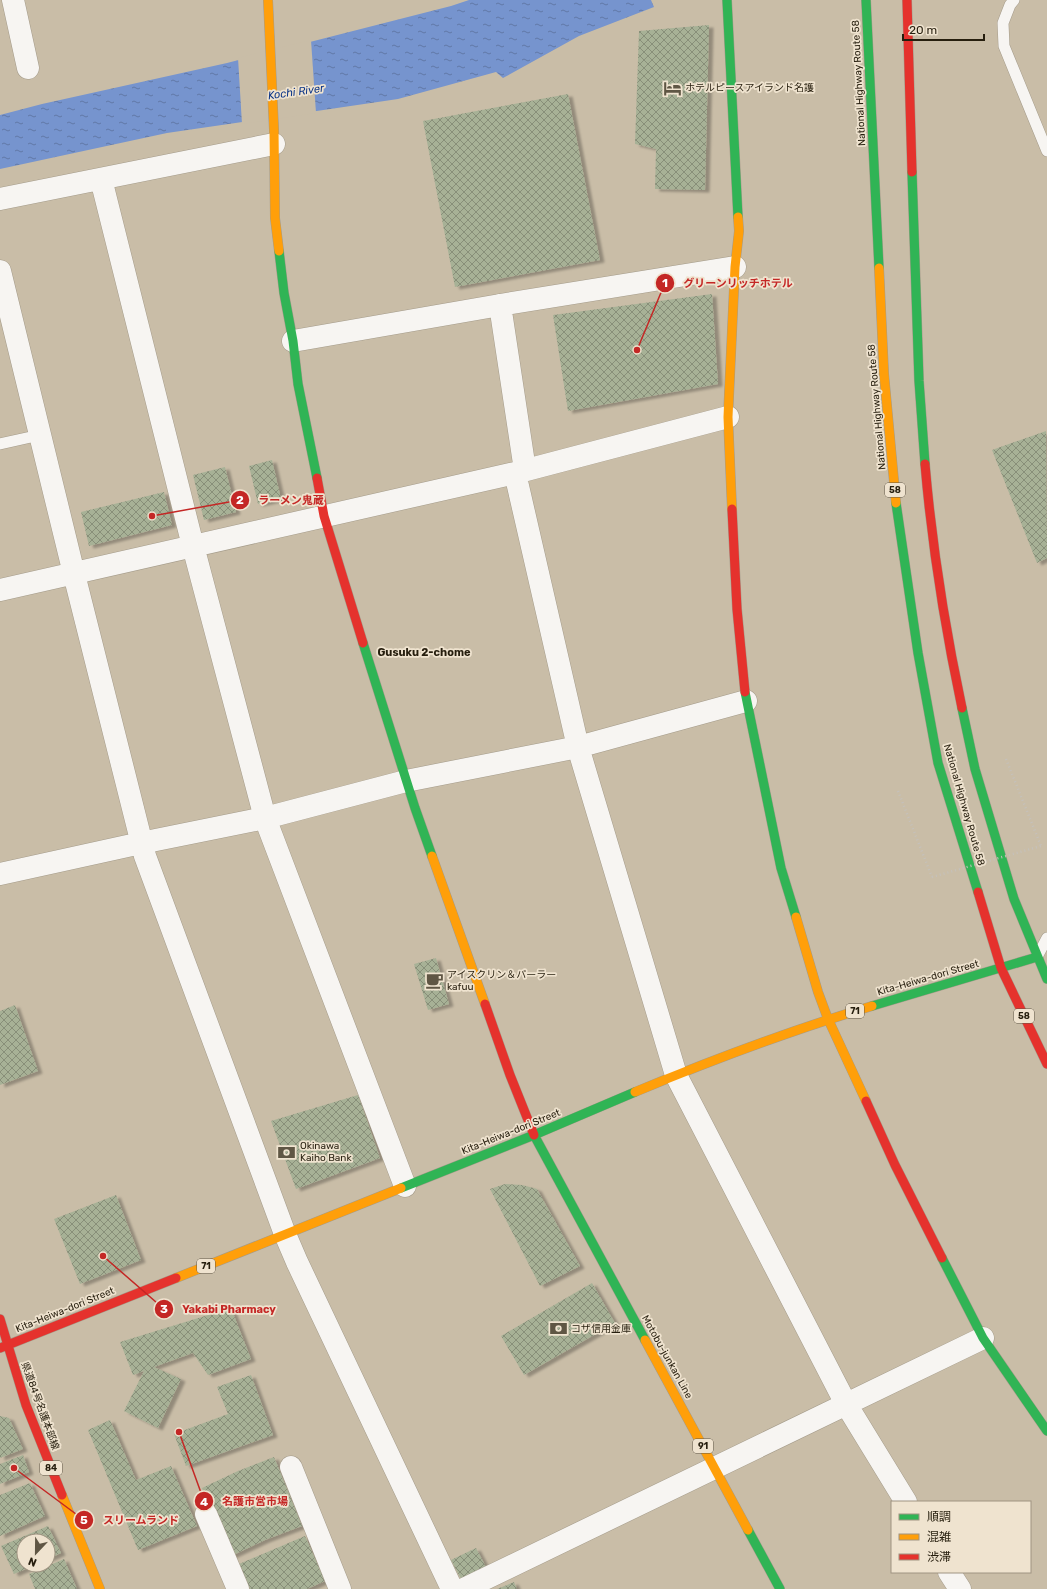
<svg xmlns="http://www.w3.org/2000/svg" width="1047" height="1589" font-family="Rubik,'Noto Sans JP',sans-serif">
<style>
.water{fill:url(#water-ripples)}
.pier{fill:#c9bda7}
.building{fill:url(#building-cross-hatch);filter:url(#shadow)}
.lines{fill:none;stroke-linecap:round;stroke-linejoin:round}
.lane-casing{stroke:#a49b8a;stroke-width:12}
.street-casing{stroke:#a49b8a;stroke-width:23}
.fast-casing{stroke:#a49b8a;stroke-width:10}
.slow-casing{stroke:#a49b8a;stroke-width:10}
.jam-casing{stroke:#a49b8a;stroke-width:10}
.path{stroke:#c5c1bb;stroke-width:2.5;stroke-dasharray:1 3;stroke-linecap:butt}
.lane{stroke:#f7f5f2;stroke-width:11}
.street{stroke:#f7f5f2;stroke-width:22}
.fast{stroke:#30b455;stroke-width:9}
.slow{stroke:#ff9f0a;stroke-width:9}
.jam{stroke:#e5322d;stroke-width:9}
.path-bridge{stroke:#c5c1bb;stroke-width:2.5;stroke-dasharray:1 3;stroke-linecap:butt}
.labels{text-anchor:middle;dominant-baseline:central;stroke-width:3.5;stroke-linejoin:round;paint-order:stroke}
.shield{fill:#efe3cf;stroke:#625948;stroke-width:1}
.shield-label{font-size:9px;font-weight:bold;fill:#261e0e}
.street-label{font-size:10px;fill:#261e0e;stroke:#efe3cf}
.poi-label{font-size:10px;fill:#261e0e;stroke:#efe3cf;text-anchor:start}
.water-label{font-size:11px;font-style:italic;fill:#0c3587;stroke:#efe3cf}
.neighbourhood-label{font-size:11px;font-weight:bold;fill:#261e0e;stroke:#efe3cf}
.leader{fill:none;stroke:#c42725;stroke-width:1.5}
.callout-dot{fill:#c42725;stroke:#efe3cf;stroke-width:1.5}
.mark-label{font-size:12px;text-anchor:middle;font-weight:bold;fill:#fff}
.callout-label{font-size:11px;text-anchor:middle;font-weight:bold;fill:#c42725;stroke:#efe3cf;stroke-width:3.5;stroke-linejoin:round;paint-order:stroke}
</style>
<defs>
<pattern id="water-ripples" width="26" height="14" patternUnits="userSpaceOnUse"><rect width="26" height="14" fill="#7694ce"/><path d="M2 4q2-2 4 0t4 0M15 11q2-2 4 0t4 0" fill="none" stroke="#6178a6"/></pattern>
<pattern id="building-cross-hatch" width="8" height="8" patternUnits="userSpaceOnUse"><rect width="8" height="8" fill="#a7b196"/><path d="M0 0l8 8M0 8l8-8" fill="none" stroke="#888f79"/></pattern>
<filter id="shadow"><feDropShadow dx="4.5" dy="2.5" stdDeviation="1" flood-color="#0004"/></filter>
</defs>
<rect width="100%" height="100%" fill="#c9bda7"/>
<path class="water" d="M 469,0 L 651,0 L 654,7 L 579,36 L 503,78 L 496,72 L 398,99 L 167,133 L 0,169 L 0,115 L 42,104 L 227,63 L 451,6 Z"/>
<path class="pier" d="M 311,40 L 316,113 L 242,124 L 238,58 Z"/>
<path class="building" d="M 709,25 L 705,190 L 655,189 L 656,149 L 635,144 L 639,31 Z
M 568,94 L 600,260 L 455,287 L 423,121 Z
M 712,294 L 718,384 L 568,411 L 553,315 Z
M 1046,431 L 1047,558 L 1037,563 L 992,450 Z
M 272,460 L 281,499 L 258,504 L 249,466 Z
M 225,467 L 236,512 L 204,520 L 193,475 Z
M 164,492 L 172,525 L 89,546 L 81,512 Z
M 436,958 L 449,1004 L 428,1010 L 414,964 Z
M 15,1005 L 38,1071 L 0,1085 L 0,1011 Z
M 358,1095 L 380,1158 L 296,1189 L 271,1121 Z
M 505,1184 L 522,1185 L 537,1189 L 580,1266 L 540,1286 L 490,1189 Z
M 116,1195 L 141,1260 L 80,1284 L 54,1219 Z
M 592,1283 L 615,1323 L 524,1375 L 501,1336 Z
M 231,1308 L 251,1359 L 208,1375 L 193,1353 L 154,1367 L 181,1379 L 158,1428 L 124,1411 L 144,1371 L 133,1375 L 120,1342 Z
M 251,1375 L 273,1435 L 186,1466 L 174,1434 L 228,1414 L 217,1387 Z
M 0,1416 L 9,1418 L 23,1449 L 0,1458 Z
M 110,1420 L 136,1480 L 171,1466 L 197,1526 L 138,1550 L 88,1430 Z
M 23,1455 L 29,1472 L 0,1484 L 0,1464 Z
M 274,1457 L 302,1526 L 265,1540 L 229,1557 L 202,1488 L 238,1471 Z
M 30,1483 L 45,1516 L 0,1536 L 0,1495 Z
M 48,1526 L 61,1553 L 48,1559 L 48,1541 L 24,1541 L 24,1565 L 35,1565 L 14,1574 L 1,1546 Z
M 305,1536 L 325,1581 L 307,1589 L 250,1589 L 239,1564 Z
M 476,1548 L 486,1567 L 461,1579 L 451,1560 Z
M 64,1559 L 77,1589 L 35,1589 L 29,1574 Z
M 514,1582 L 517,1589 L 497,1589 Z"/>
<g class="lines">
<defs>
<path id="lane" d="M 1014,0 L 1010,5 L 1003,23 L 1004,46 L 1047,151
M 0,444 L 40,435
M 1038,955 L 1047,938"/>
<path id="street" d="M 13,0 L 28,68
M 101,179 L 193,546 L 265,818 L 405,1186
M 0,199 L 274,144
M 0,271 L 77,586 L 145,856 L 285,1234 L 297,1262 L 452,1589
M 500,305 L 525,470
M 293,341 L 500,305 L 735,267
M 515,473 L 578,747 L 676,1075 L 846,1404 L 906,1502
M 0,590 L 515,473 L 728,417
M 0,874 L 141,843 L 265,818 L 406,781 L 578,747 L 746,701
M 291,1467 L 340,1589
M 206,1514 L 238,1589
M 949,1572 L 960,1589
M 464,1589 L 983,1338"/>
<path id="fast" d="M 727,0 L 738,217
M 866,0 L 879,268
M 912,172 L 919,381 L 925,464
M 279,251 L 284,293 L 293,341 L 298,384 L 317,478
M 896,503 L 918,653 L 938,763 L 978,892
M 363,643 L 415,808 L 432,856
M 745,692 L 781,868 L 796,917
M 962,708 L 975,769 L 1014,899 L 1047,979
M 872,1006 L 1037,957
M 534,1135 L 645,1340
M 401,1188 L 534,1135 L 635,1092
M 942,1258 L 983,1338 L 1047,1431
M 748,1530 L 780,1589"/>
<path id="slow" d="M 268,0 L 274,130 L 275,218 L 279,251
M 879,268 L 884,374 L 896,503
M 732,509 L 728,417 L 735,267 L 739,231 L 738,217
M 432,856 L 485,1004
M 796,917 L 818,992 L 828,1019 L 866,1101
M 635,1092 C 712,1060 792,1030 872,1006
M 176,1278 L 401,1188
M 645,1340 L 748,1530
M 62,1495 L 100,1589"/>
<path id="jam" d="M 907,0 L 912,172
M 925,464 C 932,546 945,628 962,708
M 317,478 L 324,516 L 363,643
M 732,509 L 737,609 L 745,692
M 978,892 L 1001,968 L 1047,1064
M 485,1004 L 510,1075 L 534,1135
M 866,1101 L 895,1165 L 942,1258
M 0,1319 L 26,1405 L 62,1495
M 0,1348 L 176,1278"/>
</defs>
<use href="#lane" class="lane-casing"/>
<use href="#street" class="street-casing"/>
<use href="#fast" class="fast-casing"/>
<use href="#slow" class="slow-casing"/>
<use href="#jam" class="jam-casing"/>
<path class="path" d="M 1006,759 L 1041,846
M 898,791 L 932,877"/>
<use href="#lane" class="lane"/>
<use href="#street" class="street"/>
<use href="#fast" class="fast"/>
<use href="#slow" class="slow"/>
<use href="#jam" class="jam"/>
<path class="path-bridge" d="M 932,877 L 1041,846"/>
</g>
<defs>
<symbol id="hotel-bare" viewBox="-9 -9 18 18"><path d="M-6-4.5h1.5V1H6V5H4.5V3h-9V5H-6ZM-4 0a1.8 1.8 0 1 1 3.6 0ZM.5 0V-2.5h3Q6-2.5 6 0Z" fill="#5f5644" stroke="#efe3cf" stroke-width="2.5" paint-order="stroke"/></symbol>
<symbol id="cafe-bare" viewBox="-9 -9 18 18"><path d="M-5.5-4.5H6V0H3Q3 3.5 0 3.5H-2.5Q-5.5 3.5-5.5 0ZM3-3.2v2h1.7v-2ZM-6 4.5H4V6H-6Z" fill="#5f5644" stroke="#efe3cf" stroke-width="2.5" paint-order="stroke"/></symbol>
<symbol id="bank-bare" viewBox="-9 -9 18 18"><path d="M-6-4H6V4H-6ZM0-2.3a2.3 2.3 0 1 0 0 4.6a2.3 2.3 0 1 0 0-4.6Z" fill="#5f5644" stroke="#efe3cf" stroke-width="2.5" paint-order="stroke"/></symbol>
</defs>
<g fill-rule="evenodd">
<use href="#hotel-bare" x="660" y="76" width="25" height="25"/>
<use href="#cafe-bare" x="422" y="968" width="25" height="25"/>
<use href="#bank-bare" x="274" y="1140" width="25" height="25"/>
<use href="#bank-bare" x="546" y="1316" width="25" height="25"/>
</g>
<g class="labels">
<g class="shield">
<rect x="885" y="483" width="20" height="14" rx="3"/>
<rect x="846" y="1004" width="18" height="14" rx="3"/>
<rect x="1014" y="1009" width="20" height="14" rx="3"/>
<rect x="197" y="1259" width="18" height="14" rx="3"/>
<rect x="693" y="1439" width="20" height="14" rx="3"/>
<rect x="40" y="1461" width="22" height="14" rx="3"/>
</g>
<g class="shield-label">
<text x="895" y="490">58</text>
<text x="855" y="1011">71</text>
<text x="1024" y="1016">58</text>
<text x="206" y="1266">71</text>
<text x="703" y="1446">91</text>
<text x="51" y="1468">84</text>
</g>
<g class="street-label">
<text transform="translate(859 83) rotate(-93)">National Highway Route 58</text>
<text transform="translate(877 407) rotate(-95)">National Highway Route 58</text>
<text transform="translate(964 805) rotate(74)">National Highway Route 58</text>
<text transform="translate(928 978) rotate(-16)">Kita-Heiwa-dori Street</text>
<text transform="translate(511 1132) rotate(-22)">Kita-Heiwa-dori Street</text>
<text transform="translate(65 1310) rotate(-22)">Kita-Heiwa-dori Street</text>
<text transform="translate(667 1357) rotate(61)">Motobu-junkan Line</text>
<text transform="translate(40 1406) rotate(70)">県道84号名護本部線</text>
</g>
<g class="poi-label">
<text x="685" y="88">ホテルピースアイランド名護</text>
<text x="447" y="975">アイスクリン＆パーラー<tspan x="447" dy="12">kafuu</tspan></text>
<text x="300" y="1146">Okinawa<tspan x="300" dy="12">Kaiho Bank</tspan></text>
<text x="571" y="1329">コザ信用金庫</text>
</g>
<g class="water-label">
<text transform="translate(296 92) rotate(-8)">Kochi River</text>
</g>
<g class="neighbourhood-label">
<text x="424" y="652">Gusuku 2-chome</text>
</g>
</g>
<path class="leader" d="M637 350L665 283M152 516L240 500M103 1256L164 1309M179 1432L204 1501M14 1468L84 1520"/>
<g class="callout-dot">
<circle cx="637" cy="350" r="4"/>
<circle cx="152" cy="516" r="4"/>
<circle cx="103" cy="1256" r="4"/>
<circle cx="179" cy="1432" r="4"/>
<circle cx="14" cy="1468" r="4"/>
<circle cx="665" cy="283" r="10"/>
<circle cx="240" cy="500" r="10"/>
<circle cx="164" cy="1309" r="10"/>
<circle cx="204" cy="1501" r="10"/>
<circle cx="84" cy="1520" r="10"/>
</g>
<g class="mark-label">
<text x="665" y="287">1</text>
<text x="240" y="504">2</text>
<text x="164" y="1313">3</text>
<text x="204" y="1506">4</text>
<text x="84" y="1524">5</text>
</g>
<g class="callout-label">
<text x="738" y="287">グリーンリッチホテル</text>
<text x="291" y="504">ラーメン鬼蔵</text>
<text x="229" y="1313">Yakabi Pharmacy</text>
<text x="255" y="1505">名護市営市場</text>
<text x="141" y="1524">スリームランド</text>
</g>
<rect x="891" y="1501" width="140" height="72" fill="#efe3cf" stroke="#9f9482"/>
<rect x="899" y="1514" width="20" height="6" fill="#30b455" stroke="#9f9482"/>
<text x="927" y="1521" font-size="12" fill="#261e0e">順調</text>
<rect x="899" y="1534" width="20" height="6" fill="#ff9f0a" stroke="#9f9482"/>
<text x="927" y="1541" font-size="12" fill="#261e0e">混雑</text>
<rect x="899" y="1554" width="20" height="6" fill="#e5322d" stroke="#9f9482"/>
<text x="927" y="1561" font-size="12" fill="#261e0e">渋滞</text>
<g transform="translate(36 1553) rotate(202)"><circle r="19" fill="#efe3cf" stroke="#9f9482"/>
<path d="M0-3L7 15L0 10L-7 15Z" fill="#5f5644"/>
<text y="-6" font-size="11" font-weight="bold" text-anchor="middle" fill="#261e0e">N</text>
</g>
<path d="M903 34v6h81v-6" fill="none" stroke="#261e0e" stroke-width="2"/>
<text x="909" y="34" font-size="12" fill="#261e0e" stroke="#efe3cf" stroke-width="3" paint-order="stroke">20 m</text>
</svg>
